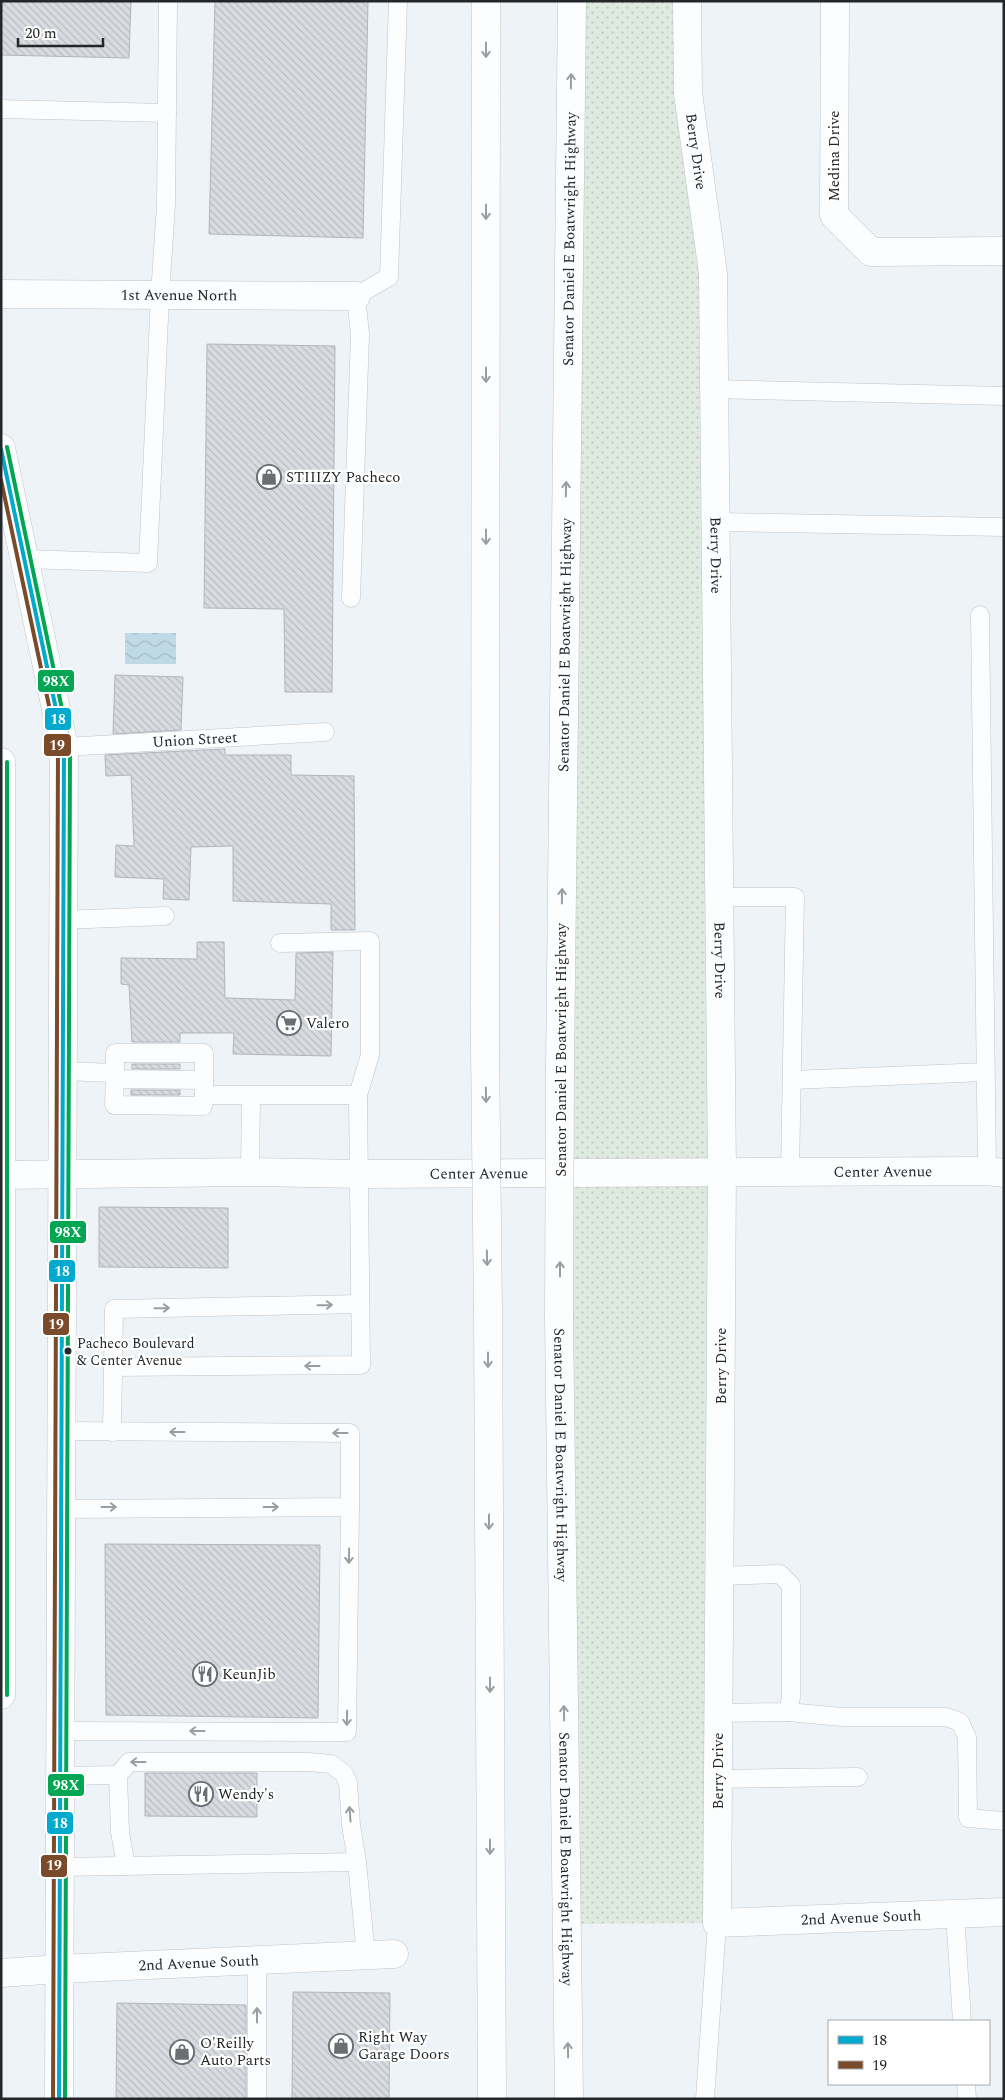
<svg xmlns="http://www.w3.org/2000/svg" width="1005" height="2100" font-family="Spectral,serif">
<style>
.grass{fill:url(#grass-dots)}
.water{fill:url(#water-waves)}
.building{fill:url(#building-back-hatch);stroke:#b2b5b9}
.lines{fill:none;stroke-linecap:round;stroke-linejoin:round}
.lane-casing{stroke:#c0c4c7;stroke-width:19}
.street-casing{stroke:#c0c4c7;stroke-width:29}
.secondary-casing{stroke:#c0c4c7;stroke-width:29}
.highway-casing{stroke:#c0c4c7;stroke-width:29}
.lane{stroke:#fcfdfe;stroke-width:18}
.street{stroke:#fcfdfe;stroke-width:28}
.secondary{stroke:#fcfdfe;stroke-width:28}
.highway{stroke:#fcfdfe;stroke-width:28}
.highway-bridge-casing{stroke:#c0c4c7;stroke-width:29;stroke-linecap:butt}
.highway-bridge{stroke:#fcfdfe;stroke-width:28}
.bus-1-casing{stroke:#fff;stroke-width:8}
.bus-2-casing{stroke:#fff;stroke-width:8}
.bus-3-casing{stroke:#fff;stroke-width:8}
.bus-1{stroke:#00a9ce;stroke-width:4}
.bus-2{stroke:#7a4b2a;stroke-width:4}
.bus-3{stroke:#00a651;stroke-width:4}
.oneway{stroke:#9b9d9f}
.bus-dot{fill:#24272a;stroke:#fff;stroke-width:2}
.labels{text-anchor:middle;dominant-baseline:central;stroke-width:4.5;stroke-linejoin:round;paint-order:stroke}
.bus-label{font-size:14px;fill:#24272a;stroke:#fff;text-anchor:start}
.street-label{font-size:15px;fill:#24272a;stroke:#fff}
.poi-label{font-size:15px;fill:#24272a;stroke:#fff;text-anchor:start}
.line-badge{stroke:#fff;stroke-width:2}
.badge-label{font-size:14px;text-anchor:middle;font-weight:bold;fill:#fff}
</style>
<defs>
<pattern id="grass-dots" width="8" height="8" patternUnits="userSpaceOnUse" patternTransform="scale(1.25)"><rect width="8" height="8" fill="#dee9e0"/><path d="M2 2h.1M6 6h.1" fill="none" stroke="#bec8c0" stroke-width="1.8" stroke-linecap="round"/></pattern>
<pattern id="water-waves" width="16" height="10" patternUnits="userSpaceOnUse" patternTransform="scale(1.25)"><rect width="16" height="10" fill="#bfdae4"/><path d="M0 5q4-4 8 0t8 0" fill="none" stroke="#a4bbc4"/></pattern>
<pattern id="building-back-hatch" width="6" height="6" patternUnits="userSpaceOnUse" patternTransform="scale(1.25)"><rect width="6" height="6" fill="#d8dbdf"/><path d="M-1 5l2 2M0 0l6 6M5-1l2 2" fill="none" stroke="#b9bcc0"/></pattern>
</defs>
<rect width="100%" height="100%" fill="#eef3f8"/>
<path class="grass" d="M 572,1 L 687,1 L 713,273 L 717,1923 L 567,1924 Z"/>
<path class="water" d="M 125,633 L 176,633 L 176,664 L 125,664 Z"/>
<path class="building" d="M 1,1 L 131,1 L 129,58 L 1,55 Z
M 215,1 L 368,1 L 363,238 L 209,234 Z
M 207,344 L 335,346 L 332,692 L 285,692 L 284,609 L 204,608 Z
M 115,675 L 183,677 L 181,730 L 113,734 Z
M 225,749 L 225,755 L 291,755 L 291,775 L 354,776 L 355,930 L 331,930 L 331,904 L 233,901 L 233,846 L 191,847 L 189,900 L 163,899 L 164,879 L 115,877 L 116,845 L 134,846 L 131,775 L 106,776 L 105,755 Z
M 197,942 L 224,942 L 225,998 L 295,1000 L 296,953 L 333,952 L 331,1056 L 233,1054 L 234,1033 L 180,1033 L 180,1042 L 132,1042 L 129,985 L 121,984 L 121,958 L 197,959 Z
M 132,1064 L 180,1064 L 180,1069 L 132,1069 Z
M 131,1090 L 180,1090 L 180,1095 L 131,1095 Z
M 99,1207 L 228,1208 L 228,1268 L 99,1267 Z
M 105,1544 L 320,1545 L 318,1718 L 106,1715 Z
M 145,1773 L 257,1773 L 257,1817 L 145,1816 Z
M 293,1992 L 390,1993 L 389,2099 L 292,2099 Z
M 117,2003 L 246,2005 L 246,2099 L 116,2099 Z"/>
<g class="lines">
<defs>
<g id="lane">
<path d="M 1,109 L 167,113"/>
<path d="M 714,389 L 1004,396"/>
<path d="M 716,522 L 1004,527"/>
<path d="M 24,559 L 148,563 L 160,295 L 166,205 L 168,1"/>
<path d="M 351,598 L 360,334 L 356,296 L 389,277 L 398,1"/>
<path d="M 980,615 L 987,1171"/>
<path id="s1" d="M 64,747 L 325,732"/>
<path d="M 719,897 L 795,897 L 790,1172"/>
<path d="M 62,920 L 165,916"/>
<path d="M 62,1071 L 115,1073 L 115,1079 L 204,1080 L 204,1095 L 358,1095 L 370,1055 L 370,941 L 280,943"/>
<path d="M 115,1073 L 115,1053 L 204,1053 L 204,1080"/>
<path d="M 115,1079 L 114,1105 L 203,1106 L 204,1095"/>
<path d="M 792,1080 L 985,1072"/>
<path d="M 250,1172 L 251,1096"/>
<path d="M 114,1367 L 361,1365 L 358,1095"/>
<path d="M 112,1432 L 114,1309 L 360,1304"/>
<path d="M 60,1509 L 350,1507 L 350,1433 L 60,1431"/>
<path d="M 788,1712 L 842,1717 L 946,1717 L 960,1722 L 967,1737 L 968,1818 L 1004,1821"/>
<path d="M 718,1713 L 788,1712 L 791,1697 L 791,1585 L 780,1574 L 719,1576"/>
<path d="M 60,1731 L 347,1732 L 350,1507"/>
<path d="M 60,1776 L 118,1775"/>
<path d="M 718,1779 L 858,1777"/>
<path d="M 126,1866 L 120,1832 L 118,1775 L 129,1762 L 309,1762 L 331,1764 L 344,1774 L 348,1783 L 351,1825 L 357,1862"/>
<path d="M 59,1867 L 357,1862 L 366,1956"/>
<path d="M 955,1914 L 962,2021"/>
<path d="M 966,2084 L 967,2099"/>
<path d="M 257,2099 L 257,1961"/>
<path d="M 705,2099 L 717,1923"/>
</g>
<g id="street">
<path id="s2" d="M 687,1 L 688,93 L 713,273 L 722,1172 L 717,1923 L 1004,1912"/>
<path d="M 835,1 L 834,215 L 871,252 L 1004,251"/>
<path id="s3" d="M 1,294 L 356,296"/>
<path id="s4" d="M 1,1973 L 59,1969 L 394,1954"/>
</g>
<g id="secondary">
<path d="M 1,448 L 64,747 L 59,2099"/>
<path d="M 1,762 L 1,1695"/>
<path id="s5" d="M 1,1175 L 250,1172 L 359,1174 L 987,1171 L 1004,1173"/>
</g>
<g id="highway">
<path d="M 485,1047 L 486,1"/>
<path id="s6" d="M 560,1067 L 572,1"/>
<path d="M 488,1311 L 492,2099"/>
<path id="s7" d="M 559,1317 L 569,2099"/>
</g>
</defs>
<use href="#lane" class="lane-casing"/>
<use href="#street" class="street-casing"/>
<use href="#secondary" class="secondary-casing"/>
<use href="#highway" class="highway-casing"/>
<use href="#lane" class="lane"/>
<use href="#street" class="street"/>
<use href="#secondary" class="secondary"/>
<use href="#highway" class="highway"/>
<defs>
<path id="highway-bridge" d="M 485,1047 L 488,1311
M 559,1317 L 560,1067"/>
</defs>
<use href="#highway-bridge" class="highway-bridge-casing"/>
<use href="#highway-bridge" class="highway-bridge"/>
<defs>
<path id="bus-1" d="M 1,449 L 64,747 L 59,2099"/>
<path id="bus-2" d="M 1,480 L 58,748 L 53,2099"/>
<path id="bus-3" d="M 7,447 L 70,747 L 65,2099
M 7,762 L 7,1695"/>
</defs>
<use href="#bus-1" class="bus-1-casing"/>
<use href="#bus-2" class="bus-2-casing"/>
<use href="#bus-3" class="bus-3-casing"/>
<use href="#bus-1" class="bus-1"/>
<use href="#bus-2" class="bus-2"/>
<use href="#bus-3" class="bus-3"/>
</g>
<defs><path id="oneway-shaft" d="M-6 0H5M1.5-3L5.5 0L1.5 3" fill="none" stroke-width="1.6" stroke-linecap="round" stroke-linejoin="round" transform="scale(1.25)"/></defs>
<g class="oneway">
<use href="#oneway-shaft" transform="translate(486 50) rotate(90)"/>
<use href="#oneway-shaft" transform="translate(571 81) rotate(-89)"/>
<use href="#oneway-shaft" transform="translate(486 212) rotate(90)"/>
<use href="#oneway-shaft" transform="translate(486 375) rotate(90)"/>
<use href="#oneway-shaft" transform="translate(566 489) rotate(-89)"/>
<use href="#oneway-shaft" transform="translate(486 537) rotate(90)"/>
<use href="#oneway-shaft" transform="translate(562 896) rotate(-89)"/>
<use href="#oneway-shaft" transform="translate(486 1095) rotate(89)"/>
<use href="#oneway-shaft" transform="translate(487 1258) rotate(89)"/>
<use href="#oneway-shaft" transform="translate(560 1269) rotate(-90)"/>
<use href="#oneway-shaft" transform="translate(325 1305) rotate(-1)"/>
<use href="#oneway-shaft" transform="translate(162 1308) rotate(-1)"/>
<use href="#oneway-shaft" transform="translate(488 1360) rotate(90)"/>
<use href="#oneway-shaft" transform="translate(312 1366) rotate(180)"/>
<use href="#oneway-shaft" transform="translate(177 1432) rotate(-180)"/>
<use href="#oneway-shaft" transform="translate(340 1433) rotate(-180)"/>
<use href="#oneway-shaft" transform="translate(109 1507)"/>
<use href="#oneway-shaft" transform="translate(271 1507)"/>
<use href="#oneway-shaft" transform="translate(489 1522) rotate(90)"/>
<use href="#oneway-shaft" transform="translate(349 1556) rotate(91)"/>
<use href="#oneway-shaft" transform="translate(490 1685) rotate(90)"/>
<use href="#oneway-shaft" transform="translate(564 1713) rotate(-91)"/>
<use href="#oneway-shaft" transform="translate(347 1718) rotate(91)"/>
<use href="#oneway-shaft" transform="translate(197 1731) rotate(-180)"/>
<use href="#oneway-shaft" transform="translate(138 1762) rotate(180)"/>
<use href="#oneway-shaft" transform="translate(350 1814) rotate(-94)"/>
<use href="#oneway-shaft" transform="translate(490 1847) rotate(90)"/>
<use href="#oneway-shaft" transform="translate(257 2015) rotate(-90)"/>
<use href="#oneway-shaft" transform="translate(568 2050) rotate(-91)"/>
</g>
<defs>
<symbol id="shop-ring" viewBox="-11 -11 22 22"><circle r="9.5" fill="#fff" stroke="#6b6e72" stroke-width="1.5"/><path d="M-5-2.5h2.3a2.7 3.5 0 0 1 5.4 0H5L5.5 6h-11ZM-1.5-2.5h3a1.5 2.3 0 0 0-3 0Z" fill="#6b6e72"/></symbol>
<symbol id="supermarket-ring" viewBox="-11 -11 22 22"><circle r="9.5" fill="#fff" stroke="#6b6e72" stroke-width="1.5"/><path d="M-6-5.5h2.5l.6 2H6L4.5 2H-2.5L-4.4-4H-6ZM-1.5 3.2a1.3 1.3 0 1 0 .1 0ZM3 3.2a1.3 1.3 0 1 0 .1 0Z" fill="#6b6e72"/></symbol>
<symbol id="restaurant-ring" viewBox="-11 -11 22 22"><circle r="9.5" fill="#fff" stroke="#6b6e72" stroke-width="1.5"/><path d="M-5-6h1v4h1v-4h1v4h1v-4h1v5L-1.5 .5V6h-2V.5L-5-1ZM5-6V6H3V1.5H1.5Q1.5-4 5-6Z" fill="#6b6e72"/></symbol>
</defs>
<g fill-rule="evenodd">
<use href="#shop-ring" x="255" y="463" width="28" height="28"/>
<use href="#supermarket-ring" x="275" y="1009" width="28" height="28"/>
<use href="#restaurant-ring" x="191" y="1660" width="28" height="28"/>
<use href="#restaurant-ring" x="187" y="1780" width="28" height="28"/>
<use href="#shop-ring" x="327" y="2032" width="28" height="28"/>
<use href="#shop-ring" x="168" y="2038" width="28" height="28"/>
</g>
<circle class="bus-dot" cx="68" cy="1351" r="4.5"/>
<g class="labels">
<g class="bus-label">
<text x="77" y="1343">Pacheco Boulevard<tspan x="77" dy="17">&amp; Center Avenue</tspan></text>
</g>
<g class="street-label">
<text stroke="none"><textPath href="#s2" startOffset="151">Berry Drive</textPath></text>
<text transform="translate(834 156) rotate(-90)">Medina Drive</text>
<text stroke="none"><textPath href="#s6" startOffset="828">Senator Daniel E Boatwright Highway</textPath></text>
<text stroke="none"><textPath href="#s3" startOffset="178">1st Avenue North</textPath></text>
<text stroke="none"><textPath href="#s2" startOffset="556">Berry Drive</textPath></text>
<text stroke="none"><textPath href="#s6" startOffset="422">Senator Daniel E Boatwright Highway</textPath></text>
<text stroke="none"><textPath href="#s1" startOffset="131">Union Street</textPath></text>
<text stroke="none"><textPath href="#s2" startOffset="961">Berry Drive</textPath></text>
<text transform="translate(561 1050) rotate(-90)">Senator Daniel E Boatwright Highway</text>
<text stroke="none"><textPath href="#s5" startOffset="882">Center Avenue</textPath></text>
<text stroke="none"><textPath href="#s5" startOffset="478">Center Avenue</textPath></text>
<text transform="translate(721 1366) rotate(-90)">Berry Drive</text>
<text stroke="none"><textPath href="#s7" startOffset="138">Senator Daniel E Boatwright Highway</textPath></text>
<text transform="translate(718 1771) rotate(-90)">Berry Drive</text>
<text stroke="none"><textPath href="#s7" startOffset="542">Senator Daniel E Boatwright Highway</textPath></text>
<text stroke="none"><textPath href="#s2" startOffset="2068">2nd Avenue South</textPath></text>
<text stroke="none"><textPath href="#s4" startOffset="198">2nd Avenue South</textPath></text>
</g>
<g class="poi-label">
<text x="286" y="477">STIIIZY Pacheco</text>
<text x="306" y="1023">Valero</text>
<text x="222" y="1674">KeunJib</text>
<text x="218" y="1794">Wendy's</text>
<text x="358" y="2037">Right Way<tspan x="358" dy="17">Garage Doors</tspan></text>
<text x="200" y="2043">O'Reilly<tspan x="200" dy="17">Auto Parts</tspan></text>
</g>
</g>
<g class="line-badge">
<rect x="37" y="669" width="38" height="24" rx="5" fill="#00a651"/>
<rect x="44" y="707" width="28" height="24" rx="5" fill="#00a9ce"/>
<rect x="43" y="733" width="29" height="24" rx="5" fill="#7a4b2a"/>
<rect x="49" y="1220" width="38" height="24" rx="5" fill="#00a651"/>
<rect x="48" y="1259" width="28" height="24" rx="5" fill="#00a9ce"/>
<rect x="42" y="1312" width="28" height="24" rx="5" fill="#7a4b2a"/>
<rect x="47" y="1773" width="38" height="24" rx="5" fill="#00a651"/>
<rect x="46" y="1811" width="28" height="24" rx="5" fill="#00a9ce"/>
<rect x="40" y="1854" width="28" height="24" rx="5" fill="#7a4b2a"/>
</g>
<g class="badge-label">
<text x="56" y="686">98X</text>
<text x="58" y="724">18</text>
<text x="57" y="750">19</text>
<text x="68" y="1237">98X</text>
<text x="62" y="1276">18</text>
<text x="56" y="1329">19</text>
<text x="66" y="1790">98X</text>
<text x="60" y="1828">18</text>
<text x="54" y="1870">19</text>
</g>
<rect width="1005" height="2100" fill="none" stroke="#24272a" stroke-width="5"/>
<rect x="828" y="2020" width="162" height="65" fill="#ffffff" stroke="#a7a9aa"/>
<rect x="838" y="2036" width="25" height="8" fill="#00a9ce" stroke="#a7a9aa"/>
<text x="872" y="2045" font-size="15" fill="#24272a">18</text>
<rect x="838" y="2061" width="25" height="8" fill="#7a4b2a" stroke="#a7a9aa"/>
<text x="872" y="2070" font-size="15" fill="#24272a">19</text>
<path d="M18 38v8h85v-8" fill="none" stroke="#24272a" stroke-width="2.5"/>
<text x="25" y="38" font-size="15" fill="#24272a" stroke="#ffffff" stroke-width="4" paint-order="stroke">20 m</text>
</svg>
